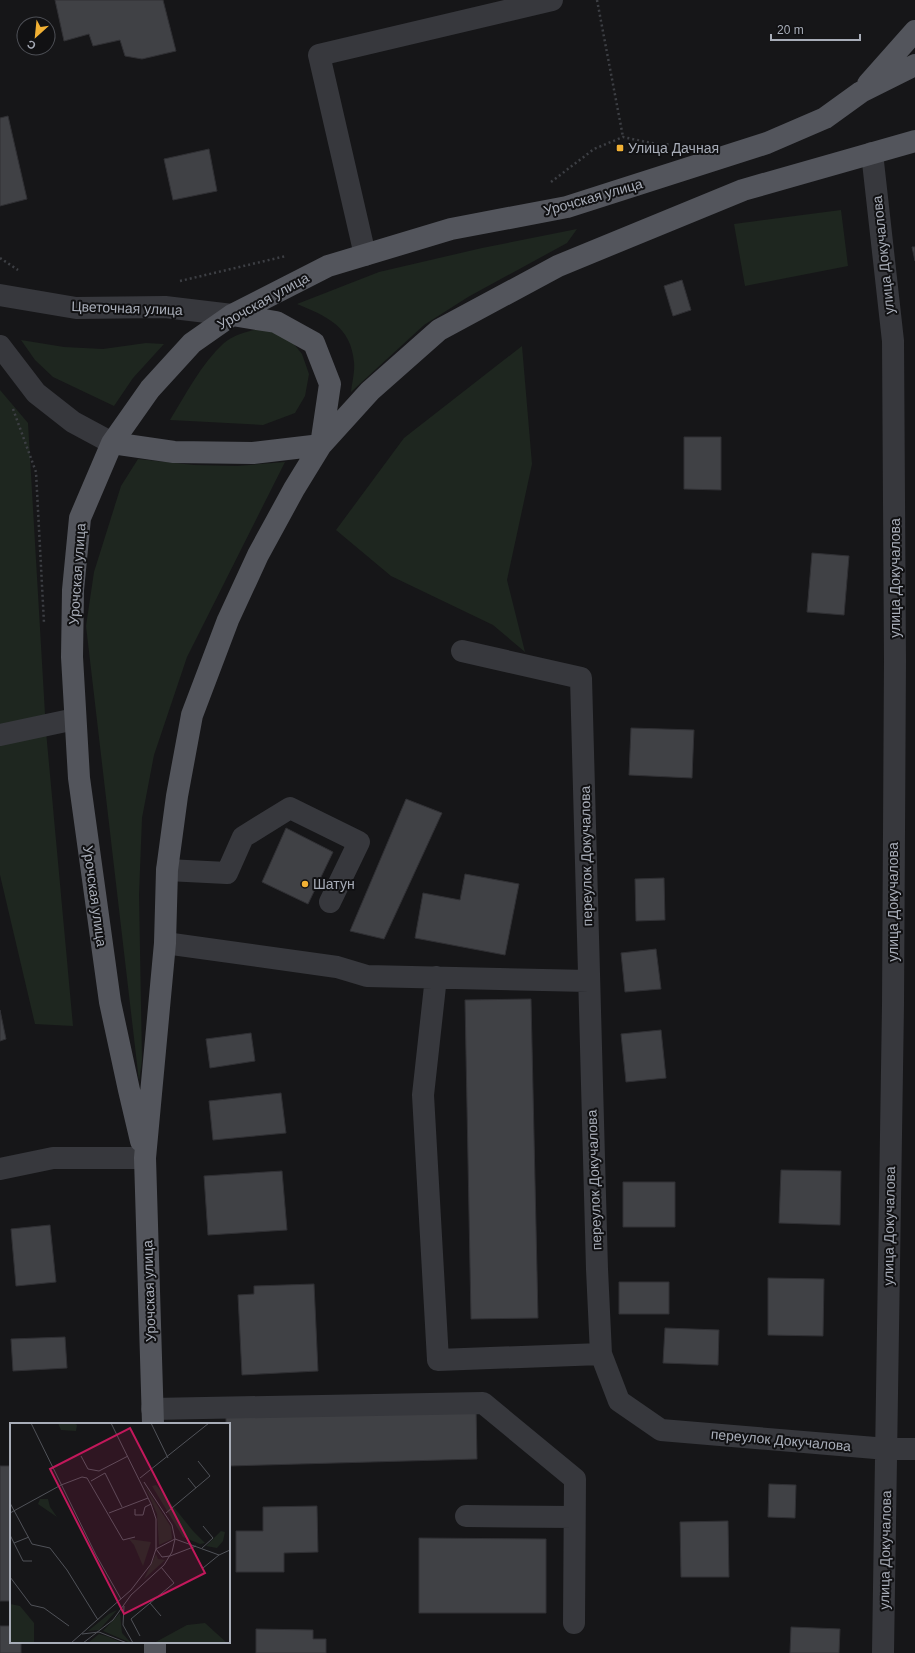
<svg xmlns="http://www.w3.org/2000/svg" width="915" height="1653" font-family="Arial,sans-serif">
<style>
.green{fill:#1e261f}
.building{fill:#404145;stroke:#303034}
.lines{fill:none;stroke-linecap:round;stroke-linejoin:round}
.path{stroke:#3d3f44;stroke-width:2.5;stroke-dasharray:2 3;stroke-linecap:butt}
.minor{stroke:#37383d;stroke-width:22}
.major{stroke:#53555c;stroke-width:22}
.poi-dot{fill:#f2b134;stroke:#111113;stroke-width:1.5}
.labels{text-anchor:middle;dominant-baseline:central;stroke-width:4;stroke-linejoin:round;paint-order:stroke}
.poi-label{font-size:14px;fill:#a8adb8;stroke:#111113;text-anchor:start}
.street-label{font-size:14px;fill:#a8adb8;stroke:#111113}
.inset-road{fill:none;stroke:#505258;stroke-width:1}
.view{fill:#c2185b;fill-opacity:0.15;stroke:#c2185b;stroke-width:2}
.inset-edge{fill:none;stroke:#a8adb8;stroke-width:2}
</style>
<rect width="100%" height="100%" fill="#161618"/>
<path class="green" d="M 841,210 L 848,266 L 745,286 L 734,224 Z
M 577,229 L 567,243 L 468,297 L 424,325 L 351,392 C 352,383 355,371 354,362 C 351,326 326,316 297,304 L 379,272 L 482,248 Z
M 270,327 L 289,338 L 302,354 L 309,374 L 305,396 L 295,413 L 263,425 L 170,420 C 186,394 201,364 224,343 C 236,333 255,329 270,327 Z
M 21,340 L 64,347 L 103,349 L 146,343 L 164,344 L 133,378 L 114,406 L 53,377 L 35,360 Z
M 522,346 L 532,464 L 507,580 L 525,652 L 493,625 L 391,576 L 336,530 L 404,438 Z
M 0,390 L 28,423 L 46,731 L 73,1026 L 35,1024 L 0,875 Z
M 138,459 L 194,465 L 237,466 L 285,462 L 187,657 L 154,755 L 142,818 L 139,895 L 142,1060 L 139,1081 L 86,626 L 94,572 L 121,486 Z"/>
<path class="building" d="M 55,0 L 163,0 L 176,51 L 142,59 L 125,56 L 120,40 L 93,46 L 89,34 L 64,41 Z
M 8,116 L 27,199 L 0,206 L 0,118 Z
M 209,149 L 217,191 L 173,200 L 164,159 Z
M 912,247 L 915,247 L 915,261 Z
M 682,280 L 691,310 L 673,316 L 664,286 Z
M 684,437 L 721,437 L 721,490 L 684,489 Z
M 812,553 L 849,556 L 844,615 L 807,612 Z
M 631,728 L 694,730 L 692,778 L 629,775 Z
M 406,799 L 442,813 L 384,939 L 350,931 Z
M 286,828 L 333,852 L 308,904 L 262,882 Z
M 465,874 L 519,884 L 505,955 L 415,938 L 423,893 L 460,900 Z
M 664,878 L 665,920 L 636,921 L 635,879 Z
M 656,949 L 661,989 L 625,992 L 621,953 Z
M 531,999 L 538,1318 L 471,1319 L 465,1000 Z
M 0,1010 L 6,1039 L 0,1041 Z
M 661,1030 L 666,1078 L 626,1082 L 621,1034 Z
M 251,1033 L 255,1061 L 210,1068 L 206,1039 Z
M 281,1093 L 286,1133 L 213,1140 L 209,1101 Z
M 781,1170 L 841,1171 L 840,1225 L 779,1223 Z
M 282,1171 L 287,1230 L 208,1235 L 204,1176 Z
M 623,1182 L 675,1182 L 675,1227 L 623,1227 Z
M 50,1225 L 56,1282 L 16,1286 L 11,1229 Z
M 768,1278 L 824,1279 L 823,1336 L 768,1335 Z
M 619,1282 L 669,1282 L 669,1314 L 619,1314 Z
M 314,1284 L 318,1371 L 242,1375 L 238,1295 L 254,1294 L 254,1286 Z
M 665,1328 L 719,1330 L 718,1365 L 663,1363 Z
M 65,1337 L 67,1368 L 13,1371 L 11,1339 Z
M 476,1407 L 477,1459 L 229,1466 L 229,1424 L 226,1424 L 226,1415 Z
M 0,1466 L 11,1466 L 11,1601 L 0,1601 Z
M 769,1484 L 796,1485 L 795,1518 L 768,1517 Z
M 317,1506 L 318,1552 L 284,1553 L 284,1572 L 236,1572 L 236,1531 L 263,1531 L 263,1507 Z
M 728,1521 L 729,1577 L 681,1577 L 680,1522 Z
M 419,1538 L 546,1539 L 546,1613 L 419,1613 Z
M 0,1626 L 11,1626 L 11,1642 L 21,1642 L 21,1653 L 0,1653 Z
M 791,1627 L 840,1629 L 839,1653 L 790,1653 Z
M 256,1629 L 313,1630 L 313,1639 L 326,1639 L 326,1653 L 256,1653 Z"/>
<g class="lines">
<path class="path" d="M 597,0 L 623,137
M 551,182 L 594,149 L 623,137 L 661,145 L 671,144
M 0,258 L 18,270
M 180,281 L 286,256
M 13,409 L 36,472 L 44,623"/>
<path class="minor" d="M 872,153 L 893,341 L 895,660 L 893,1005 L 883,1653
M 365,255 L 319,55 L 552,0
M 0,295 L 76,308 L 165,307 L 232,315
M 0,346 L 36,393 L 73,422 L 112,443
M 462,651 L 581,678 L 597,1269 L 601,1354 L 619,1401 L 661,1430 L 887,1449 L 915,1449
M 0,735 L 75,719
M 167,870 L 227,873 L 243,837 L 290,808 L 359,842 L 330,902
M 165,943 L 337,967 L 367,976 L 589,981
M 436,977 L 423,1095 L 438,1360 L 601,1354
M 0,1169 L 53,1158 L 145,1158
M 152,1409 L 483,1403 L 575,1479 L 574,1623
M 466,1516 L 574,1517"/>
<path class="major" d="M 868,84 L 915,31
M 112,443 L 174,452 L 253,453 L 321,445 L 330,384 L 314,343 L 276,322 L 232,315
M 141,1141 L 129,1090 L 110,1002 L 79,778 L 72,657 L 73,590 L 80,518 L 112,443 L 150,389 L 192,343 L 232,315 L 328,266 L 451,229 L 567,207 L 767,143 L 825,118 L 861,92 L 915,65
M 153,1424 L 145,1158 L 165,943 L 167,870 L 177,796 L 192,715 L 228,620 L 258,555 L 294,489 L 321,445 L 370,391 L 439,330 L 558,266 L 743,190 L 915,141
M 155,1642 L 155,1653"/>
</g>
<g class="poi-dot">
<rect x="616" y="144" width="8" height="8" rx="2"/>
<circle cx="305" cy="884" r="4"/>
</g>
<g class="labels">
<g class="poi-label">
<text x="628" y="148">Улица Дачная</text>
<text x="313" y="884">Шатун</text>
</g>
<g class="street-label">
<text transform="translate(593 197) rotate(-16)">Урочская улица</text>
<text transform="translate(883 255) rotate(-96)">улица Докучалова</text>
<text transform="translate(263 301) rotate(-29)">Урочская улица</text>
<text transform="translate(127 308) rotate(2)">Цветочная улица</text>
<text transform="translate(77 574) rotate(-86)">Урочская улица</text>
<text transform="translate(895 578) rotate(-90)">улица Докучалова</text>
<text transform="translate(586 856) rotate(-91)">переулок Докучалова</text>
<text transform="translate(95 896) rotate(82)">Урочская улица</text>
<text transform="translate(893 902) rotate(-90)">улица Докучалова</text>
<text transform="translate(594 1180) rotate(-92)">переулок Докучалова</text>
<text transform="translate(889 1226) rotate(-89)">улица Докучалова</text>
<text transform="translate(149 1291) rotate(-92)">Урочская улица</text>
<text transform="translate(781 1440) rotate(5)">переулок Докучалова</text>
<text transform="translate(885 1550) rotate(-89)">улица Докучалова</text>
</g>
</g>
<g transform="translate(10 1423)">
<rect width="220" height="220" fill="#161618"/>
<path d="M 48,0 L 64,0 L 67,2 L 66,8 L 51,7 ZM 146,62 L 183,108 L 195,120 L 190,121 L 173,114 L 142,63 ZM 135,63 L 161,104 L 162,116 L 149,122 L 147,91 ZM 30,76 L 38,76 L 40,84 L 47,94 L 28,81 ZM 211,108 L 215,109 L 213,118 L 207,125 L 196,123 ZM 119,116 L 141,119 L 133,143 L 124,122 ZM 146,131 L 148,136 L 155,137 L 134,156 ZM 0,181 L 10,183 L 24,200 L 24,220 L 0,220 ZM 107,187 L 89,207 L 78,208 L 99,191 ZM 110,190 L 112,210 L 121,220 L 93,208 ZM 195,200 L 217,220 L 144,220 L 177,202 ZM 89,211 L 99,214 L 112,220 L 78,220 Z" fill="#1e261f"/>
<path class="inset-road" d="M 21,0 L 86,132 L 111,176M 141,0 L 158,35M 71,33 L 78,46 L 89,48 L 118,33M 130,55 L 199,0M 178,55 L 186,65M 81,58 L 95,50 L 112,84M 0,80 L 22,121 L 40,125 L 57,147 L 88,197M 125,86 L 125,92 L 133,92 L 135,84 L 141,81M 0,90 L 51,62 L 72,54 L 77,55 L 113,117 L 125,114M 99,90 L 138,75M 156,90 L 200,53 L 188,38M 0,112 L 13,138 L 22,138M 165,116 L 209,132 L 220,127M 4,120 L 19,114M 192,125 L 203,115 L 193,103M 160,133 L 186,123M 160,133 L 152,134 L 146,126 L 165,116M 193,145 L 209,132M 0,154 L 21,182 L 34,185 L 59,203M 140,180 L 151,193M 114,183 L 113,202 L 123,220M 72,211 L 89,209 L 117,220M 130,213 L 121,196 L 164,160 L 151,144M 61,220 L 121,167 L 141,141 L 146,126 L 146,96 L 141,81 L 101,0M 73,220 L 103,197 L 121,172 L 154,142 L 162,129 L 165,116 L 162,102 L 134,59"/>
<path class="view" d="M 120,5 L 195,150 L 114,191 L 40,46 Z"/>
<rect width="220" height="220" class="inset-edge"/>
</g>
<g transform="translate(36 36) rotate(207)"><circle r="19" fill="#111113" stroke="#4d4f55"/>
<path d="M0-3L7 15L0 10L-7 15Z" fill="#f2b134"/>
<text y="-6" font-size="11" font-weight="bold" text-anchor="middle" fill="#a8adb8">С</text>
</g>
<path d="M771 34v6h89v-6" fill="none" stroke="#a8adb8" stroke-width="2"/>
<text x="777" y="34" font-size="12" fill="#a8adb8" stroke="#111113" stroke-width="3" paint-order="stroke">20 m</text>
</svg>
